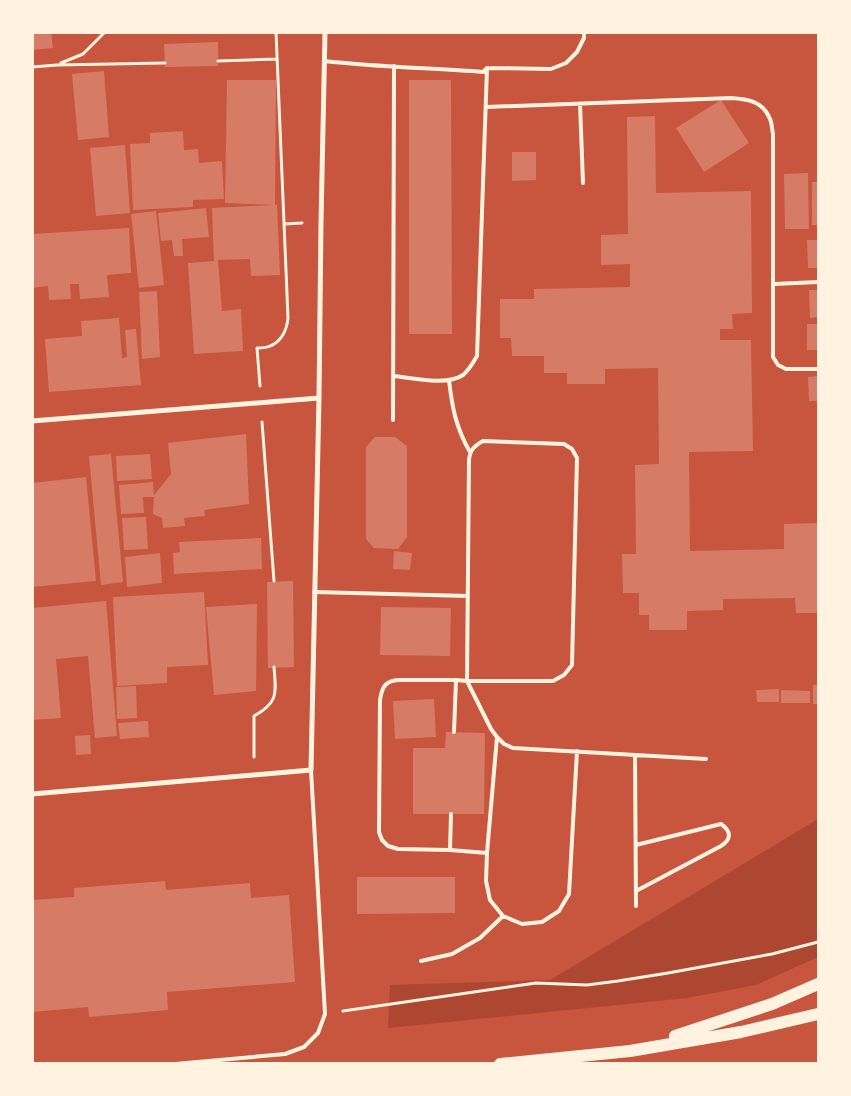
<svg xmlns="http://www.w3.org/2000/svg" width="851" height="1096" font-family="Inter,sans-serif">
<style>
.green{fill:#ae4732}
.building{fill:#d67c66}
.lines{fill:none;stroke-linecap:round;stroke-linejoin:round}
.path{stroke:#fff3e0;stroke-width:3}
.service{stroke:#fff3e0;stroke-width:4}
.minor{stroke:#fff3e0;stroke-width:5}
.primary{stroke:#fff3e0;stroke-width:12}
</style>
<rect width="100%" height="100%" fill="#c8553d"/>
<path class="green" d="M 818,819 L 818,957 L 756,985 L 687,998 L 388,1028 L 390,985 L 550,980 Z"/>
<path class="building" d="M 32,32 L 51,32 L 53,48 L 32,50 Z
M 218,42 L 218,66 L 165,67 L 164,44 Z
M 104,71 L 109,137 L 78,140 L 72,74 Z
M 227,80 L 276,80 L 275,205 L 277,205 L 280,275 L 251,276 L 250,259 L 218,260 L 222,311 L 241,309 L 243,351 L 194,354 L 188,263 L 214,261 L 212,208 L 273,205 L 225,203 Z
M 409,80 L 451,80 L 452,334 L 409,334 Z
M 721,100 L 749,143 L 704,172 L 676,128 Z
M 655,116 L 656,193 L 751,191 L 752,313 L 732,314 L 733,329 L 720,329 L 720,340 L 751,340 L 753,451 L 689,452 L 690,551 L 784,549 L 784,524 L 818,523 L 818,613 L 796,613 L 795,598 L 723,599 L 723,610 L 687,611 L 687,630 L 649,630 L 649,615 L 639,615 L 639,593 L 623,593 L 622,554 L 636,554 L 635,465 L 659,464 L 658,368 L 605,369 L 605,384 L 567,384 L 567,373 L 544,373 L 544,356 L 512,356 L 511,338 L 500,338 L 500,299 L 534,299 L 534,289 L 630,287 L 630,264 L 601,265 L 601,235 L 628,234 L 627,117 Z
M 183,131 L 184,150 L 198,149 L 199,163 L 222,161 L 224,199 L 193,200 L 193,207 L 133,210 L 130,144 L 150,143 L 150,133 Z
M 125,145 L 130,213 L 96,216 L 90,148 Z
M 512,152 L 536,152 L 536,180 L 512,181 Z
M 808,173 L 809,229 L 785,229 L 784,174 Z
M 812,182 L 818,182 L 818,225 L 812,225 Z
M 206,208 L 209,237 L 182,239 L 183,256 L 174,256 L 172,240 L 161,241 L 158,213 Z
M 156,211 L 164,285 L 139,288 L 131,214 Z
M 129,228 L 131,273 L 107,275 L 109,297 L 80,299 L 79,284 L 70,284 L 71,299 L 49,300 L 48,286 L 32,288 L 32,234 Z
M 807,240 L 818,240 L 818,268 L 808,268 Z
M 809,290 L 818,290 L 818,317 L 810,318 Z
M 157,291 L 160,357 L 142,359 L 139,292 Z
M 119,318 L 122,358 L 127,357 L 125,330 L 136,329 L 141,385 L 49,392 L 45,339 L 82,336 L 81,321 Z
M 807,324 L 818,324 L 818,350 L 807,350 Z
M 818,376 L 818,401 L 809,401 L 808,377 Z
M 246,434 L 249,504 L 204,510 L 205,516 L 184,518 L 185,526 L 163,528 L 162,518 L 153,514 L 154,495 L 171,474 L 168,443 Z
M 375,437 L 395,437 L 407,446 L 407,537 L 398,549 L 374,548 L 366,539 L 366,447 Z
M 111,454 L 123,582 L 101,585 L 89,456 Z
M 150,454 L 152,479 L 117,481 L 116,456 Z
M 86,477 L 96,581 L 32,587 L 32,483 Z
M 153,482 L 154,497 L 143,497 L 144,513 L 121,514 L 119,485 Z
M 146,517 L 148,549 L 124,550 L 122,518 Z
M 261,538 L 262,569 L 174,574 L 173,553 L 180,552 L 179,542 Z
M 394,551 L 412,553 L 410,570 L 393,569 Z
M 160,553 L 162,583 L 127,587 L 125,557 Z
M 293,581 L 294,667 L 268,668 L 267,582 Z
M 204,592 L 208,665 L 167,667 L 167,683 L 117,686 L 113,597 Z
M 106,601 L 117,736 L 95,738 L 88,656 L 56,659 L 61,718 L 32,720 L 32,608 Z
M 257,604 L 256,691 L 214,695 L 206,607 Z
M 381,607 L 451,608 L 450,656 L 380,655 Z
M 813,685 L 818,685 L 818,704 L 813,704 Z
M 136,686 L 137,718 L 117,719 L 116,687 Z
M 779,689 L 779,702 L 757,702 L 756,690 Z
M 781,690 L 810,691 L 810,703 L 781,703 Z
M 434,699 L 436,737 L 395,739 L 393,701 Z
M 148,721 L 149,737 L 120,739 L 118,723 Z
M 446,732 L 485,733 L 484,814 L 413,814 L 413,748 L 445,748 Z
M 90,735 L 91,754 L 76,755 L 75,736 Z
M 357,877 L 455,877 L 455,913 L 357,914 Z
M 165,881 L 166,890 L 250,883 L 251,898 L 289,895 L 295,982 L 167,992 L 168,1010 L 89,1017 L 88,1007 L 32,1012 L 32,900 L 74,897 L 74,888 Z"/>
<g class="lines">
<path class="path" d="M 218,61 L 277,59
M 61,63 L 83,54 L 105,32
M 32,67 L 57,65 L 165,63
M 284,224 L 302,223
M 260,386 L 257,348 C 261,348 266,348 270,346 C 281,342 287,330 288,318 L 276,32
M 262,422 L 274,581
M 254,757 L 254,716 C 279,702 276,693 274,667
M 343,1011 L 536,983 L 587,985 L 618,981 L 668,973 L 772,954 L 818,942"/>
<path class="service" d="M 324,61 C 377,67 430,68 483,72 L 487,68 L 551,69 L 566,63 L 577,52 L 584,38 L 584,32
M 580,104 L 583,183
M 486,107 L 731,98 C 747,99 763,101 770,119 C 772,123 772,130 773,134 L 773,357 L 778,365 L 786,369 L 818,369
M 774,284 L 818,282
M 394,376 C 412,378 447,386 463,375 C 469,370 473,363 477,356 L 487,68
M 449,380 C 452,407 456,428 470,452
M 393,420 L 394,66
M 314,592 L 468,596
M 454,732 L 456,680
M 497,737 L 487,853 L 486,881 L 490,900 L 503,916 L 522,924 L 542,922 L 559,911 L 569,894 L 577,751
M 635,755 L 636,906
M 636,845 L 721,824 C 731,831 732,839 721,846 L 636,891
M 450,850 L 451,814
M 487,853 L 450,850 L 398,849 L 388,846 L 382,840 L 379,832 L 380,700 C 382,686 386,680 401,680 L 456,680 L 467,681 L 553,681 L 564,675 L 572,665 L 577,458 L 572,449 L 564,444 L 483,441 C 474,446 470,450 469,460 L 467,681 L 491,729 L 497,737 L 504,744 L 513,748 L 706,759
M 421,961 L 452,954 L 480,938 L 503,916
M 175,1064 L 285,1054 L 304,1047 L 318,1033 L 325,1014 L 311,770"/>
<path class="minor" d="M 32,421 L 319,398
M 32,794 L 311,770 L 319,398 L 321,223 L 325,32"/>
<path class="primary" d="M 675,1036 L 772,1004 L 818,984
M 500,1064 L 630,1051 L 741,1032 L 818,1014"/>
</g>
<rect width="851" height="1096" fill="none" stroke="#fff3e0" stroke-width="68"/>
</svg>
